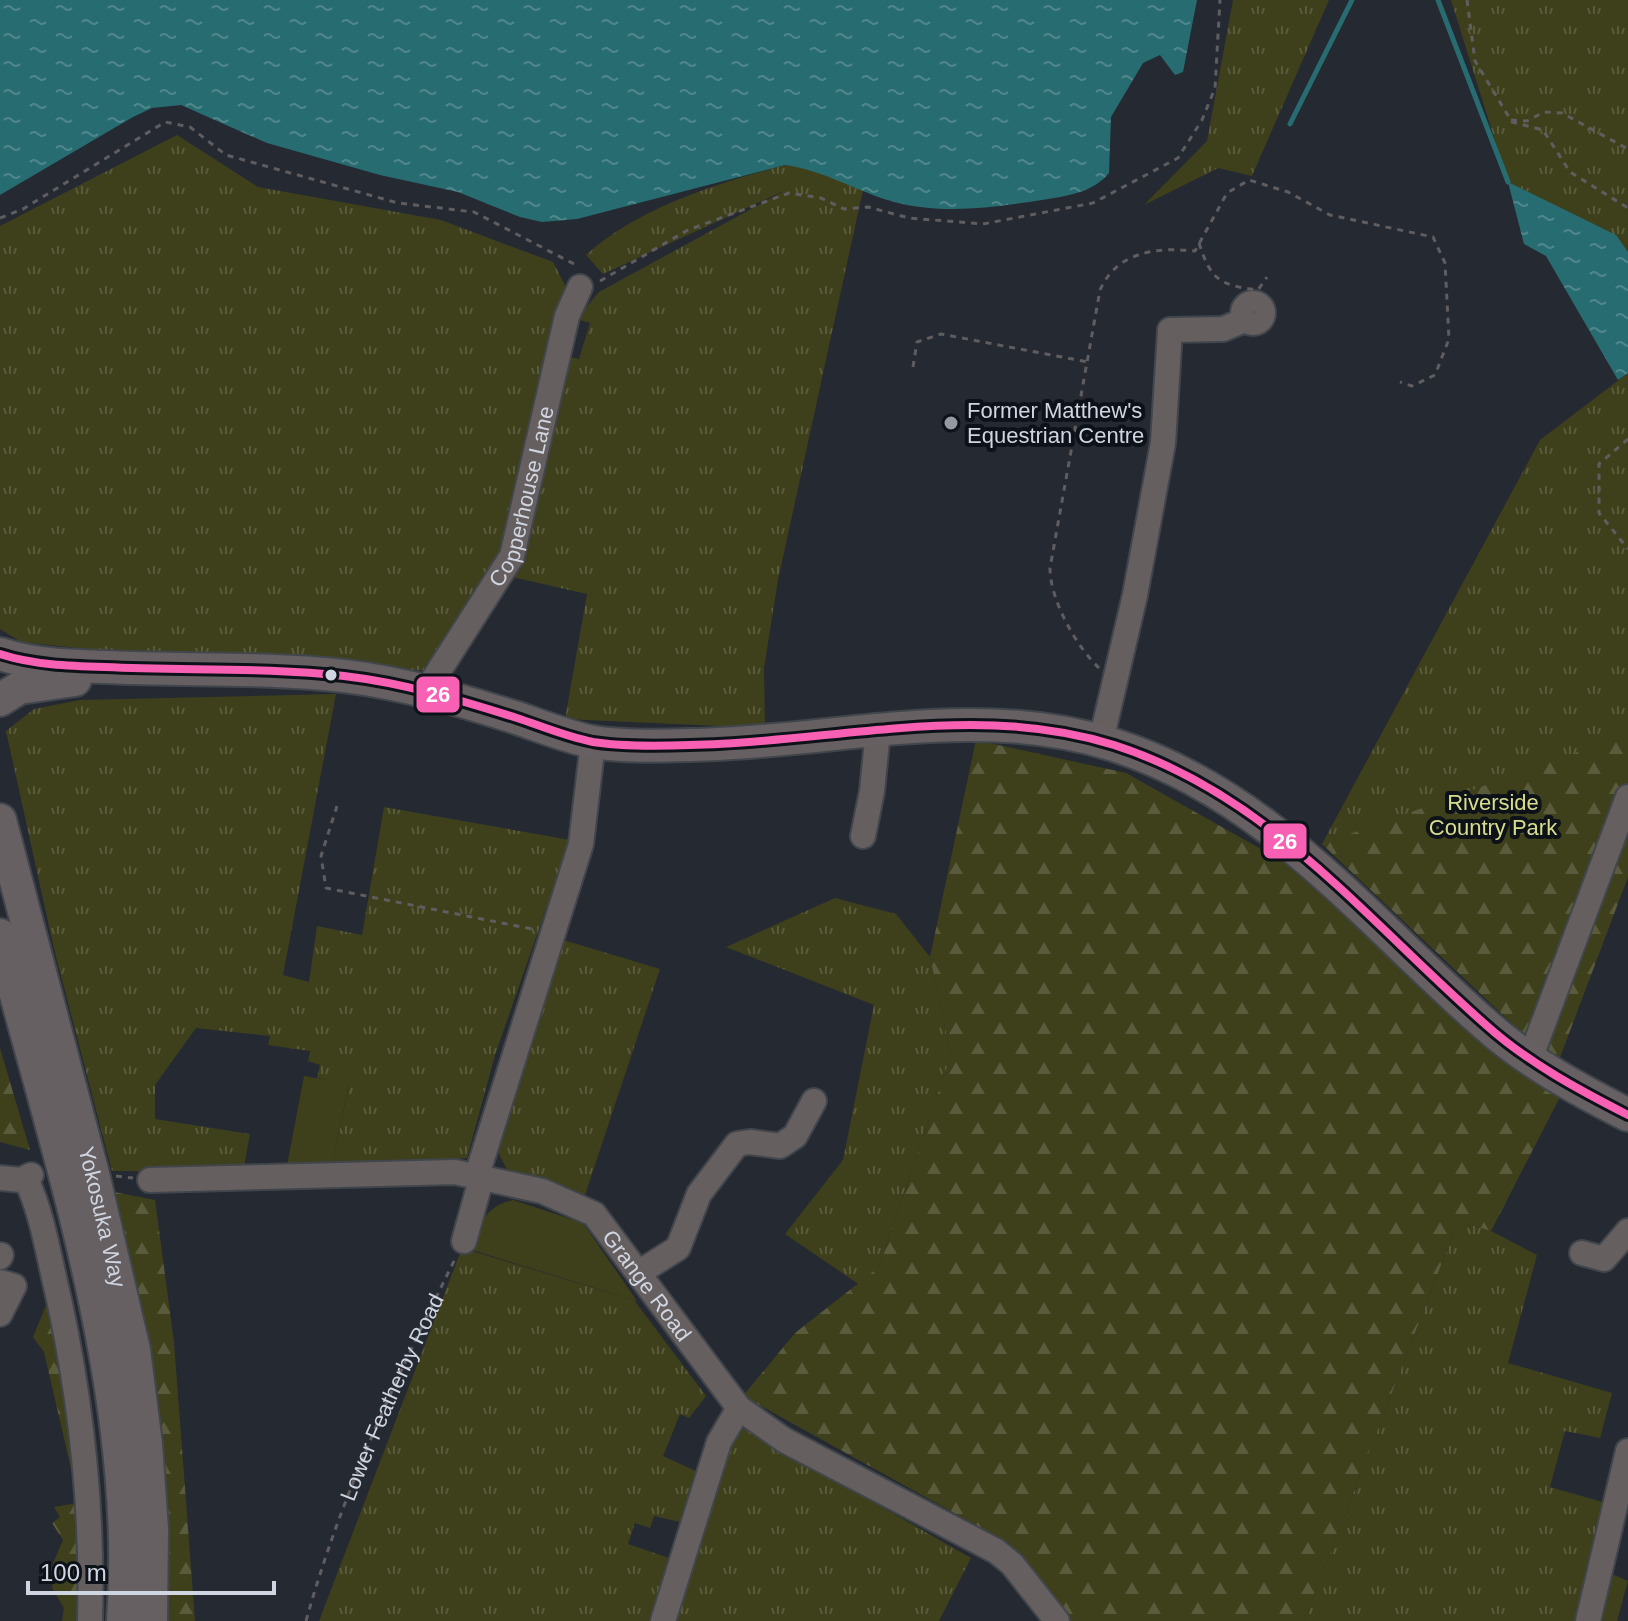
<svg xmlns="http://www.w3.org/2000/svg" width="1628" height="1621" font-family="Arial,sans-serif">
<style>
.grass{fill:url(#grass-tufts);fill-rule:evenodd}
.forest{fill:url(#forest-firs)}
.garden{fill:#3e401b}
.water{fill:url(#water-ripples)}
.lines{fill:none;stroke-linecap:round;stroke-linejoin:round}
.stream{stroke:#276c71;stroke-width:5}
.minor-casing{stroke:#41464c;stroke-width:28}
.major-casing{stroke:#41464c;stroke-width:36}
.path{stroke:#605d60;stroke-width:3;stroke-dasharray:6 6;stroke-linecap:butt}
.minor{stroke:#665f60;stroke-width:24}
.major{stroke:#666063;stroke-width:32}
.bus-1-casing{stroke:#0d1118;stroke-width:14}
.bus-1{stroke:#f860b3;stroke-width:8}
.poi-dot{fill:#9499a3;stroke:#0d1118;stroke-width:3}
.bus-dot{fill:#d0d6e1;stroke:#0d1118;stroke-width:3}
.labels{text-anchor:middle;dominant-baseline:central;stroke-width:8;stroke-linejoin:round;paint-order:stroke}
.poi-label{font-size:22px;fill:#d0d6e1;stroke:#0d1118;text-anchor:start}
.street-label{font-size:22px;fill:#d0d6e1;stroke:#0d1118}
.park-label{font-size:22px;fill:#d8dd8c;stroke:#0d1118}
.line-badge{stroke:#0d1118;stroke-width:3}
.badge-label{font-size:22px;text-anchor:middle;font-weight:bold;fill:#fff}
</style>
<defs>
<pattern id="grass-tufts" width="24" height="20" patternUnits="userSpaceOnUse" patternTransform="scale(2)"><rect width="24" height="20" fill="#3e401b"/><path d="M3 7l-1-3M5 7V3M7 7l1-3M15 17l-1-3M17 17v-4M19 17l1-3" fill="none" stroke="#595b3c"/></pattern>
<pattern id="forest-firs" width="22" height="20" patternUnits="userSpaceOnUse" patternTransform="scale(2)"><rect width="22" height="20" fill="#3e401b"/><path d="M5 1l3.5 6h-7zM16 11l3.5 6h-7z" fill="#595b3c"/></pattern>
<pattern id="water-ripples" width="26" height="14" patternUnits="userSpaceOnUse" patternTransform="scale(2)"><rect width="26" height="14" fill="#276c71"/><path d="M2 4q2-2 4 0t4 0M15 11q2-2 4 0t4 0" fill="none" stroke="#4f878c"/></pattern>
</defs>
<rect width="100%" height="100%" fill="#252931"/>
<path class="grass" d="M 1233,0 L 1329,0 L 1252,176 L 1218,168 L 1144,205 L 1207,141 Z
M 1451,0 L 1628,0 L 1628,252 L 1615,235 L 1508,182 Z
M 177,135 L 258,187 L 441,220 L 553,262 L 568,291 L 505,552 L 428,671 L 97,650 L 21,642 L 0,629 L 0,226 Z
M 785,165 L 812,169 L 863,190 L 778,580 L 764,668 L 765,728 L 565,719 L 587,594 L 508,576 L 565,356 L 579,359 L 590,323 L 576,319 L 599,292 L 786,190 L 603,274 L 586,255 C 640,207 716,184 785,165 Z
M 1628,373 L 1628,877 L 1519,1030 L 1322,844 L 1540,440 Z
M 336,694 L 283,975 L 309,982 L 317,926 L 362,935 L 384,807 L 570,840 L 495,1055 L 467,1158 L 331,1168 L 349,1085 L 317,1078 L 320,1065 L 308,1061 L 310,1051 L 268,1045 L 270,1036 L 196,1028 L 155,1085 L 155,1119 L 250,1134 L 243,1172 L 112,1171 L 54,949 L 6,731 L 34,709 L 80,700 Z
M 835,898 L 896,914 L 930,957 L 951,1055 L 879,1267 L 860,1285 L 785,1234 L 843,1160 L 874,1005 L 726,947 Z
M 560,939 L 660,969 L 585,1195 L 507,1169 L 495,1147 Z
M 1458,1221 L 1491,1231 L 1537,1255 L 1508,1363 L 1612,1393 L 1600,1438 L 1565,1431 L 1550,1487 L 1606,1503 L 1576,1621 L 1304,1621 Z
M 462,1248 L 634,1300 L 706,1396 L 689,1418 L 680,1414 L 663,1456 L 698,1472 L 730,1420 L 971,1558 L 939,1621 L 319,1621 ZM 654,1516 L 680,1522 L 669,1558 L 628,1544 L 635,1523 L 650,1528 Z"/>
<path class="forest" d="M 1628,734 L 1628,877 L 1559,1060 L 1519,1030 L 1322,844 Z
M 976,740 L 1126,773 L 1286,863 L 1457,1016 L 1560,1097 L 1491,1231 L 1458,1221 L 1304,1621 L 1063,1621 L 992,1534 L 743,1396 L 795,1333 L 879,1267 L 951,1055 L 930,957 Z
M 0,1048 L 30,1150 L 0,1142 Z
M 114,1192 L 155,1200 L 174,1342 L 195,1621 L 158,1621 L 139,1337 Z
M 52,1291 L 76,1490 L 44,1352 L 33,1337 Z
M 83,1502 L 85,1621 L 62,1621 L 64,1608 L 52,1588 L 53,1583 L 46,1580 L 63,1540 L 52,1523 L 60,1517 L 54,1507 Z"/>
<path class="garden" d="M 304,1076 L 349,1084 L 331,1168 L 286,1171 Z
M 513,1200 L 583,1223 L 637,1301 L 472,1250 C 480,1223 484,1207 513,1200 Z
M 1610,1573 L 1628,1581 L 1617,1621 L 1599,1621 Z"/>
<path class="water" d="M 0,0 L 1197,0 L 1183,72 L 1175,75 L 1160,55 L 1143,63 L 1111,117 L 1109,173 C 1093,193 1066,196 1042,200 C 988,208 937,216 884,199 C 849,187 821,170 785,165 L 577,219 L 542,222 L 520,217 L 458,192 L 380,175 L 267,143 L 181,105 L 152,108 L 133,117 L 0,195 Z
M 1508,182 L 1616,235 L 1628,252 L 1628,373 L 1618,380 L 1546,256 L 1524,244 Z"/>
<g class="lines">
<path class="stream" d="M 1438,0 L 1508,182
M 1290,124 L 1352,0"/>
<defs>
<g id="minor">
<circle cx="1253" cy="313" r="10"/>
<path id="s2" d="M 426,691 L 512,556 L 567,316 L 580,287"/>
<path d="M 1101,741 L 1135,595 L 1163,443 L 1170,330 L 1223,329 L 1245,320"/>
<path d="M 863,836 L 872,791 L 878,731"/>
<path d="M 1530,1059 L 1628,797"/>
<path d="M 477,1175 L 581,844 L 593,742"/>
<path d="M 0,1178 L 21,1180 L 31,1175 L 26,1179"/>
<path d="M 26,1179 C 40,1209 46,1241 53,1273 C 80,1387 93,1504 90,1621"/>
<path id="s3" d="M 150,1180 L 455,1172 L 542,1191 L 594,1214 L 739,1408 L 784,1440 L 996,1551 L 1012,1564 L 1057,1621"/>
<path d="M 464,1241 L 482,1176"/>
<path d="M 1582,1253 L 1604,1259 L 1628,1231"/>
<path d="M 0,1257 L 1,1255"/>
<path d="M 640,1272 L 678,1248 L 699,1194 L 737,1144 L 750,1142 L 780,1146 L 795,1136 L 814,1101"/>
<path d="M 0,1282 L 14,1286 L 0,1314"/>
<path d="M 663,1621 L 719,1442 L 739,1408"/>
<path d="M 1588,1621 L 1628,1451"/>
</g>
<g id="major">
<path d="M 0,654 C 34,665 70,666 105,667 C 184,671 265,667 344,676 C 404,683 460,700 517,718 C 541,726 567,737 593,742 C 623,747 660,746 690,745 C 830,743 977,701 1114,745 C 1270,795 1367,921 1486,1025 C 1527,1062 1579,1090 1628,1115"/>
<path d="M 0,700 L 19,688 L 75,680"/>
<path id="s4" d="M 0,820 L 93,1174 L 134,1350 L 146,1444 L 152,1529 L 151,1621"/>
<path d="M 0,935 C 57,1154 140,1393 123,1621"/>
</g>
</defs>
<use href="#minor" class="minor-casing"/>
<use href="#major" class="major-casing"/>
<g class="path">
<path d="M 1467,0 L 1475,61 L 1512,122 L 1543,130 L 1570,172 L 1628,208"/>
<path d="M 1511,120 L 1527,121 L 1544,112 L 1562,113 L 1628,149"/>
<path d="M 0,218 L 23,209 L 165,122 L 190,127 L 226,155 L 398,203 L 474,212 L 578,266"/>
<path d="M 1199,243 C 1211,280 1219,285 1258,290 L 1267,277"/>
<path d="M 600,281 L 688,230 L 789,193 L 821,198 L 844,209 L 868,207 L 909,218 L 983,224 L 1093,203 L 1178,158 L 1202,120 L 1215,88 L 1220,0"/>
<path d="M 913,367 L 917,342 L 941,334 L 1088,362"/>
<path d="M 1628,439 L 1599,464 L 1599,513 L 1628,549"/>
<path d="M 1099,668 C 1076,646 1050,600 1050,568 L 1100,290 C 1117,251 1158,247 1195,251 L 1227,193 L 1249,180 L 1288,192 L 1330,215 L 1433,237 L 1445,263 L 1449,339 L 1435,375 L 1412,386 L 1400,382"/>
<path d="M 337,806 L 321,856 L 326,888 L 532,929"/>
<path d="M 116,1176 L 133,1178"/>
<path id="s1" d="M 306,1621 C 341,1495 397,1376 455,1259"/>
</g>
<use href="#minor" class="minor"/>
<use href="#major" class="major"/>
<defs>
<path id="bus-1" d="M 0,654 C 34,665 70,666 105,667 C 184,671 265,667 344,676 C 404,683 460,700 517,718 C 541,726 567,737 593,742 C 623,747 660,746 690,745 C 830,743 977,701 1114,745 C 1270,795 1367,921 1486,1025 C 1527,1062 1579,1090 1628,1115"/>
</defs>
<use href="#bus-1" class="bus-1-casing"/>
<use href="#bus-1" class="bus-1"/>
</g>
<circle class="poi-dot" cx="951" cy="423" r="8"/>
<circle class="bus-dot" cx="331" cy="675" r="7"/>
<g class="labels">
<g class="poi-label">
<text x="967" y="410">Former Matthew's<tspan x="967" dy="25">Equestrian Centre</tspan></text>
</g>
<g class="street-label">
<text stroke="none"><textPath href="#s2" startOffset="220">Copperhouse Lane</textPath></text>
<text stroke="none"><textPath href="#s4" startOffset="410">Yokosuka Way</textPath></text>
<text stroke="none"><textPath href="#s3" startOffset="540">Grange Road</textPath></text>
<text stroke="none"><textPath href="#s1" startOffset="240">Lower Featherby Road</textPath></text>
</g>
<g class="park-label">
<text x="1493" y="802">Riverside<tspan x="1493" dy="25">Country Park</tspan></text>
</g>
</g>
<g class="line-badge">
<rect x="415" y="675" width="46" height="39" rx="8" fill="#f860b3"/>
<rect x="1262" y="822" width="46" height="38" rx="8" fill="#f860b3"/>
</g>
<g class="badge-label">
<text x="438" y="702">26</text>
<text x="1285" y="849">26</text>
</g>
<path d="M28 1581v12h246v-12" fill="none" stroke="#d0d6e1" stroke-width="4"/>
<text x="40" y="1581" font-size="24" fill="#d0d6e1" stroke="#0d1118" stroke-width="6" paint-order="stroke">100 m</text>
</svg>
